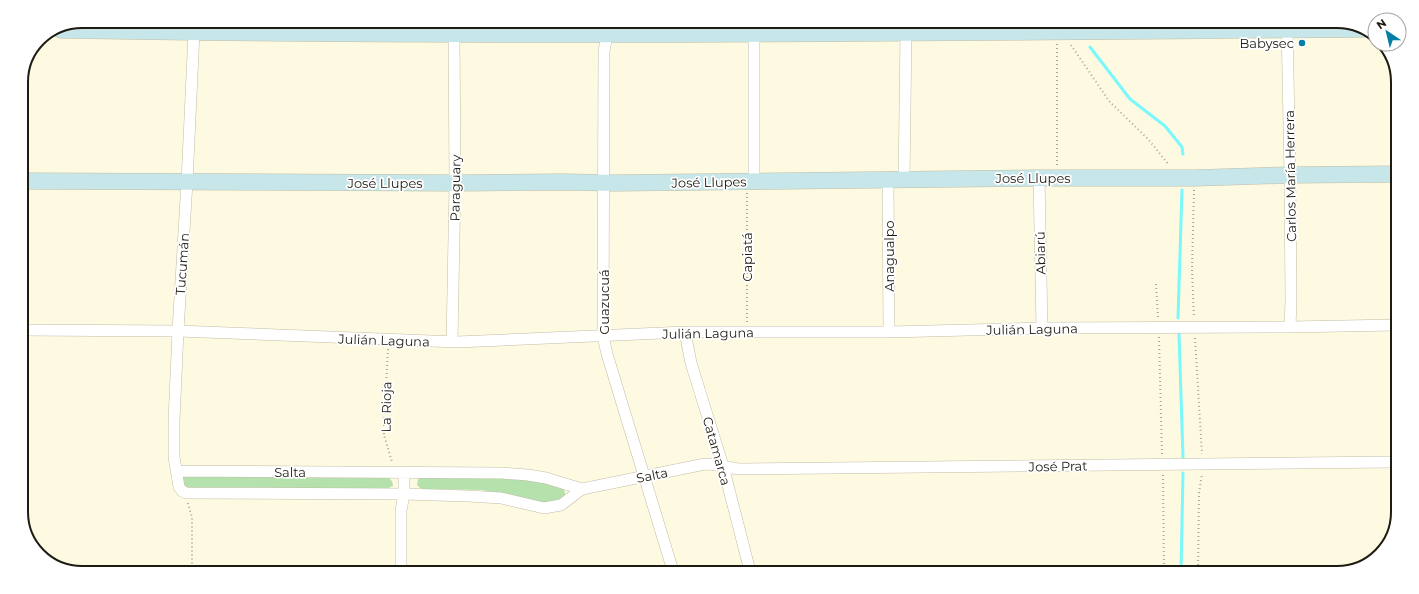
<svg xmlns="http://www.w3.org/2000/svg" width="1419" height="594" font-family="Montserrat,sans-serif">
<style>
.green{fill:#b5e2ac}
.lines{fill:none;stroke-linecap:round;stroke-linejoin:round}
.stream{stroke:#7af8fb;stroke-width:3}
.street-casing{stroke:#c1bda6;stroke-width:12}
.secondary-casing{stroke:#c1bda6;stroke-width:17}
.path{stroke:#aba794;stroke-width:2;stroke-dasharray:1 3;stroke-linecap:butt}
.street{stroke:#fff;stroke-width:11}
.secondary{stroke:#c7e6e9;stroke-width:16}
.poi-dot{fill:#057ea5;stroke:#fff;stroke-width:1.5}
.labels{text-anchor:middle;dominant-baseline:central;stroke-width:3.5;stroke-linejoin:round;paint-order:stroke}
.poi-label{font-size:13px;fill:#1d1b12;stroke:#fff;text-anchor:end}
.street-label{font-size:13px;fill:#1d1b12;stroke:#fff}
.rim{fill:none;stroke:#1d1b12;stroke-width:2}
</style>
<rect width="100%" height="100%" fill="#fefae1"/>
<path class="green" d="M 185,475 L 386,476 C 390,478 393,481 393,486 L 386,489 L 184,488 L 181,479 Z
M 511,475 L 562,487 L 565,492 L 565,496 L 559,500 L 543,503 L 482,490 L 423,489 L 420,488 L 417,485 L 418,480 L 420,477 Z"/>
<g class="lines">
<path class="stream" d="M 1090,47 L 1130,99 L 1165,126 L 1182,147 L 1183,154
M 1178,318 L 1182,190
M 1179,334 L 1183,457
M 1181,572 L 1183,473"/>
<defs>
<path id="street" d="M 609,23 L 604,51 L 603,336 L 607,354 L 673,571
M 1287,25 L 1290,175 L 1291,301 L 1290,327
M 194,32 L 187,182 L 178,331 L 174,421 L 174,457 L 179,487 L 182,491 L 186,493 L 404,494 L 468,496 L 501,498 L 544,508 L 561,505 L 582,489
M 1039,178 L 1042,328
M 888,180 L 889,332
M 904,180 L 906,33
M 754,182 L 754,34
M 21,330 L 178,331 L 457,342 L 685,332 L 889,332 L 1042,328 L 1290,327 L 1395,325
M 685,332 L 691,363 L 723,466 L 750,571
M 452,342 L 455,183 L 454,34
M 177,471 L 502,473 L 528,475 L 546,478 L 582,489 L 705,464 C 717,464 728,468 740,469 L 1394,462
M 401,570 L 401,511 L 404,494 L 404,473"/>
<path id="secondary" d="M 61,30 C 495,38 930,33 1364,29
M 21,181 L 455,183 L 562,182 L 615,183 L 1039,178 L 1194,178 L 1290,175 L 1397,174"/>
</defs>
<use href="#street" class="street-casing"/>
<use href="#secondary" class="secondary-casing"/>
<path class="path" d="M 1071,45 L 1109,101 L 1148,139 L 1169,165
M 1057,165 L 1057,43
M 1194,190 L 1192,270 L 1194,318
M 747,193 L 747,323
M 1156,284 L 1158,317
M 1159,337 L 1162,455
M 1195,338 L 1202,454
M 388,349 L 384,422 L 384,435 L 392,462
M 1163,475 L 1164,572
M 188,503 L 192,518 L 192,569
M 1198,573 L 1199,493 L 1202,474"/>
<use href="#street" class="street"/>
<use href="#secondary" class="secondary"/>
</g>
<circle class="poi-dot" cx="1302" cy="43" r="4"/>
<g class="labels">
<g class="poi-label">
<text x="1294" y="43">Babysec</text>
</g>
<g class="street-label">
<text transform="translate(1290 176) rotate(-91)">Carlos María Herrera</text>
<text x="1033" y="178">José Llupes</text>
<text transform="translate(709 182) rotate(-1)">José Llupes</text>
<text x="385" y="183">José Llupes</text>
<text transform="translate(455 188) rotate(-89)">Paraguary</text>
<text transform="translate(1040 253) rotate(-91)">Abiarú</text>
<text transform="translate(889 256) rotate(-90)">Anagualpo</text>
<text transform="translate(747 257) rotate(-90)">Capiatá</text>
<text transform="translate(182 264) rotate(-86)">Tucumán</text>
<text transform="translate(604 302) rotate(-90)">Guazucuá</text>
<text transform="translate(1032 329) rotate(-1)">Julián Laguna</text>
<text transform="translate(708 333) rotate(-1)">Julián Laguna</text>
<text transform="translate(384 340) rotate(2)">Julián Laguna</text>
<text transform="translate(386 407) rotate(-89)">La Rioja</text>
<text transform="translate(717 451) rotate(74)">Catamarca</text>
<text transform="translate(1058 466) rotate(-1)">José Prat</text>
<text x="290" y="472">Salta</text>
<text transform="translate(652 475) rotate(-11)">Salta</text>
</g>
</g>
<path d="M0 0H1419V594H0ZM82 28H1337A54 54 0 0 1 1391 82V512A54 54 0 0 1 1337 566H82A54 54 0 0 1 28 512V82A54 54 0 0 1 82 28Z" fill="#fff" fill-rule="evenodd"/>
<path class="rim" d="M82 28H1337A54 54 0 0 1 1391 82V512A54 54 0 0 1 1337 566H82A54 54 0 0 1 28 512V82A54 54 0 0 1 82 28Z"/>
<g transform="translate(1387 32) rotate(325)"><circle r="19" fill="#ffffff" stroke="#a5a4a0"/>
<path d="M0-3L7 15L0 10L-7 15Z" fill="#057ea5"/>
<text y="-6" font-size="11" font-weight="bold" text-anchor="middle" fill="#1d1b12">N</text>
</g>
</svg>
